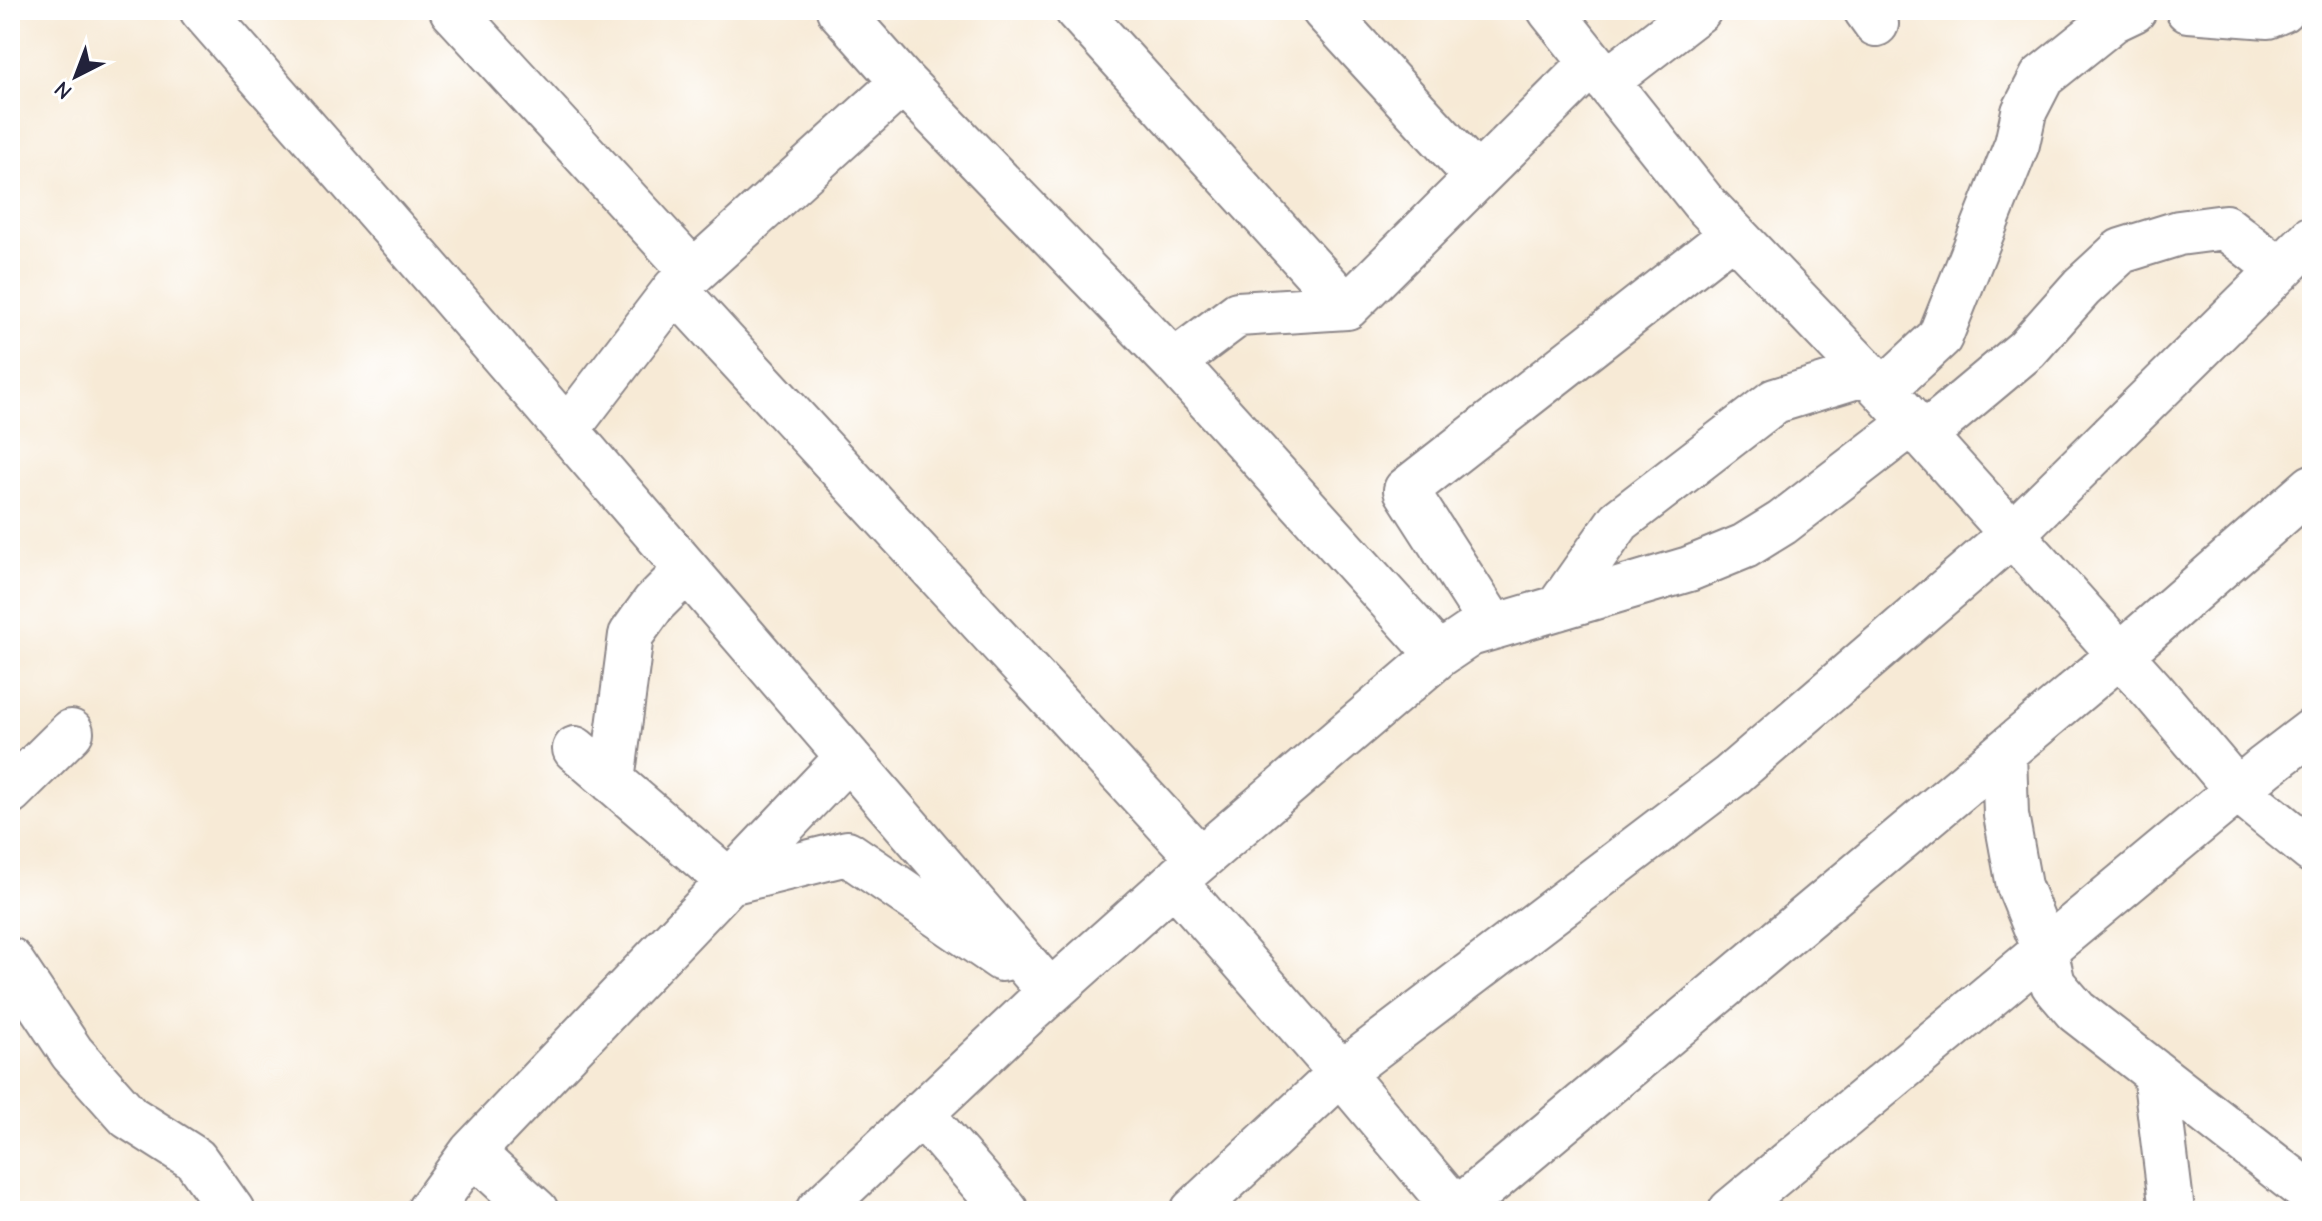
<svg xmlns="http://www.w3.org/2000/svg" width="2322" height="1221" font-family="'Comic Neue',sans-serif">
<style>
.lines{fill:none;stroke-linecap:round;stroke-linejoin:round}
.minor-casing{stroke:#8c8688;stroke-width:48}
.minor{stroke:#fff;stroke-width:44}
</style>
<rect width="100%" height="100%" fill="#fff"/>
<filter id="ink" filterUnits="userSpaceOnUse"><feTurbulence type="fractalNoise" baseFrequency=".0125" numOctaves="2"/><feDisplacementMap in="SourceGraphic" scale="16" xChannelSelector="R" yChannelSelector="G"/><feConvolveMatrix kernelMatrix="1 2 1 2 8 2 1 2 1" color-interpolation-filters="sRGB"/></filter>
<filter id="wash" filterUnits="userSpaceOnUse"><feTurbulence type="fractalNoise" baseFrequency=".006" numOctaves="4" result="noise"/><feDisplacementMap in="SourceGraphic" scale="32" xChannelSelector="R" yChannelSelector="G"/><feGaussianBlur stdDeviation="1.8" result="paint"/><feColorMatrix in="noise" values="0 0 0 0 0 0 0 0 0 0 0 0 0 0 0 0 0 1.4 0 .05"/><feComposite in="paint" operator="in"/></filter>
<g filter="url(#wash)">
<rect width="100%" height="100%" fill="#f7ead6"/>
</g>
<g filter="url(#ink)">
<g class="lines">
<defs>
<path id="minor" d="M 202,10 L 442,285 L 1050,992
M 452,10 L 693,272
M 839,10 L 903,82 L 1174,362 L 1439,655
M 1077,10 L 1347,307
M 1324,10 L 1477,177
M 1550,10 L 1703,202 L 1883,390 L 2153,691 L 2237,790 L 2312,851
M 1866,10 L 1876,24
M 2188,10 L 2268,16 L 2282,10
M 1607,81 L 1699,10
M 903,82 L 675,289 L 1200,859
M 1174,362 L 1238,314 L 1347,307 L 1592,63
M 1883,390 L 1940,337 L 2017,144 L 2024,112 L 2042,77 L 2113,20 L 2134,10
M 567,430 L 675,289
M 1923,436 L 2027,349 L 2082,287 L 2121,251 L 2179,233 L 2225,227 L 2280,270
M 1558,608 L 1619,521 L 1775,401 L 1867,373
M 1494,627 L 1406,490 L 1733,234
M 2312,731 L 2265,767 L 2045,950 L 2053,984 L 2076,1011 L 2312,1195
M 575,749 L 730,882 L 847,853 L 1002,959
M 612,781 L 631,635 L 654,603 L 687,570
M 10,792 L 71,732
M 1178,878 L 1439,655 L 1470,634 L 1689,569 L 1745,546 L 1782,523 L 1912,423
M 10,960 L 72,1053 L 129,1117 L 195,1159 L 232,1211
M 2155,1073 L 2172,1211
M 921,1113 L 1006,1211
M 472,1152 L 536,1211
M 429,1211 L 472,1152 L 848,757
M 818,1211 L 1032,1009 L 1174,882 L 1341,1073 L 1457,1211
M 1193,1211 L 1341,1073 L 1731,776 L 2012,534 L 2312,238
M 1456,1211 L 2120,655 L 2312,487
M 1731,1211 L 2045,950 L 2019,886 L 2006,815 L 2004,752"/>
</defs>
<use href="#minor" class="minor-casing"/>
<use href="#minor" class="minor"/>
</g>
</g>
<rect width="2322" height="1221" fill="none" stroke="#fff" stroke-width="40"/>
<g transform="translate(76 76) rotate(222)" stroke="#ffffff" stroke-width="6" paint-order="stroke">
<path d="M0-6L14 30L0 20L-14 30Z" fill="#22223b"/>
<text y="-12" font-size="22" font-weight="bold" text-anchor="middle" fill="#22223b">N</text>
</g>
</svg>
